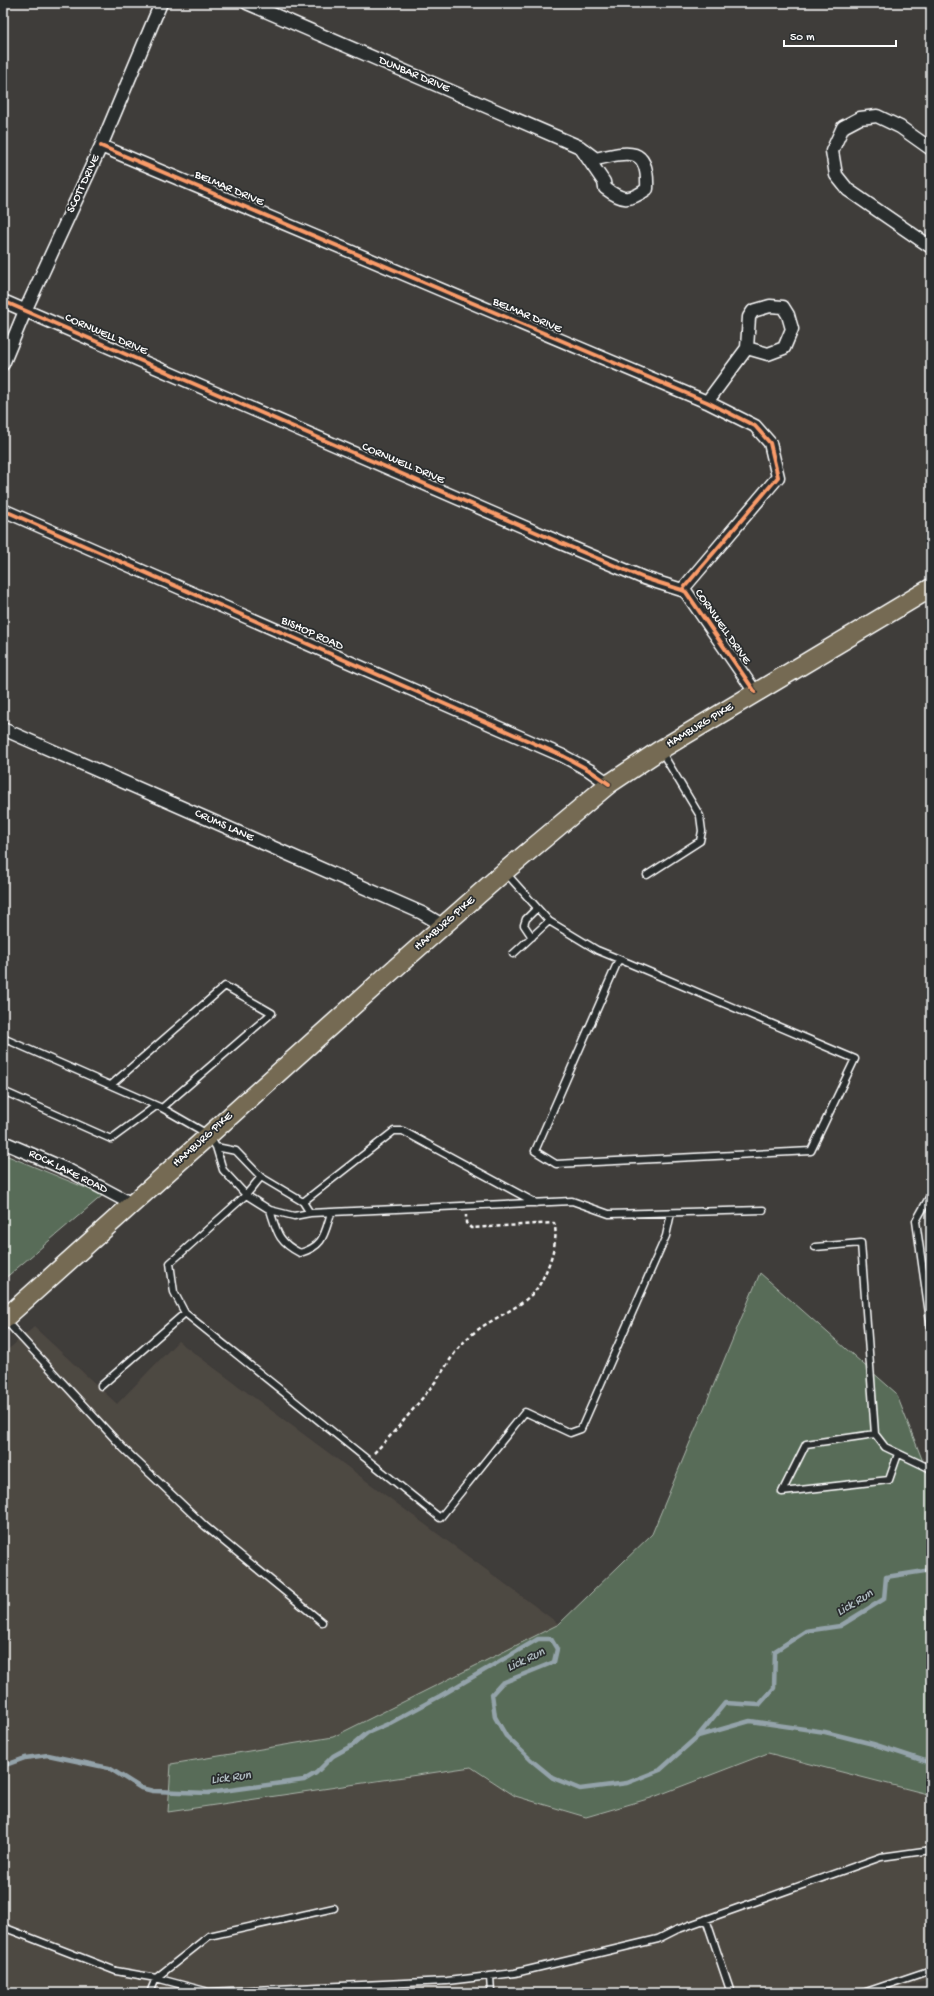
<svg xmlns="http://www.w3.org/2000/svg" width="934" height="1996" font-family="'Gochi Hand',sans-serif">
<style>
.built{fill:#4e4842}
.green{fill:#586c58;stroke:#acb6ac}
.lines{fill:none;stroke-linecap:round;stroke-linejoin:round}
.stream{stroke:#94a3aa;stroke-width:4.5}
.lane-casing{stroke:#fff;stroke-width:9}
.street-casing{stroke:#fff;stroke-width:15}
.primary-casing{stroke:#fff;stroke-width:21}
.path{stroke:#fff;stroke-width:2.5;stroke-dasharray:4 3;stroke-linecap:butt}
.lane{stroke:#2a2d2e;stroke-width:6}
.street{stroke:#2a2d2e;stroke-width:12}
.primary{stroke:#746b52;stroke-width:18}
.cycleway-casing{stroke:#2a2d2e;stroke-width:6}
.cycleway{stroke:#fa9b69;stroke-width:4}
.labels{text-anchor:middle;dominant-baseline:central;stroke-width:3.5;stroke-linejoin:round;paint-order:stroke}
.street-label{font-size:12px;fill:#fff;stroke:#2a2d2e}
.water-label{font-size:13px;font-style:italic;fill:#aebabf;stroke:#2a2d2e}
</style>
<rect width="100%" height="100%" fill="#3f3d3a"/>
<filter id="ink" filterUnits="userSpaceOnUse"><feTurbulence type="fractalNoise" baseFrequency=".025" numOctaves="2"/><feDisplacementMap in="SourceGraphic" scale="8" xChannelSelector="R" yChannelSelector="G"/><feConvolveMatrix kernelMatrix="1 2 1 2 8 2 1 2 1" color-interpolation-filters="sRGB"/></filter>
<g filter="url(#ink)">
<path class="built" d="M 34,1327 L 117,1404 L 178,1341 L 559,1624 L 333,1737 L 171,1764 L 168,1812 L 471,1767 L 515,1796 L 586,1817 L 651,1798 L 768,1753 L 931,1795 L 931,1978 L 882,1993 L 3,1993 L 3,1354 Z"/>
<path class="green" d="M 3,1154 L 103,1195 L 3,1280 Z
M 760,1273 L 896,1393 L 931,1482 L 931,1795 L 768,1753 L 651,1798 L 586,1817 L 515,1796 L 471,1767 L 168,1812 L 171,1764 L 333,1737 L 559,1624 L 652,1534 Z"/>
<g class="lines">
<path class="stream" d="M 698,1736 L 750,1721 L 825,1732 L 873,1744 L 931,1763
M 3,1766 L 25,1758 L 48,1755 L 109,1768 L 141,1788 L 153,1791 L 208,1793 L 304,1780 L 316,1773 L 333,1756 L 353,1745 L 367,1733 L 390,1723 L 440,1696 L 538,1639 L 551,1639 L 557,1649 L 554,1662 L 502,1683 L 492,1694 L 495,1717 L 506,1736 L 531,1760 L 553,1778 L 580,1789 L 627,1783 L 660,1770 L 698,1736 L 725,1703 L 759,1705 L 774,1688 L 775,1651 L 806,1631 L 840,1626 L 884,1599 L 886,1577 L 931,1570"/>
<defs>
<path id="lane" d="M 506,873 L 549,921 L 597,950 L 619,959 L 855,1059 L 811,1151 L 556,1164 L 535,1151 L 619,959
M 647,875 L 700,841 L 702,831 L 700,816 L 661,751
M 532,937 L 524,925 L 526,919 L 537,908
M 513,954 L 549,921
M 3,1038 L 162,1108 L 209,1135 L 216,1147 L 223,1170 L 246,1195 L 270,1210 L 294,1216 L 310,1213 L 572,1201 L 609,1214 L 763,1210
M 111,1085 L 225,986 L 272,1013 L 162,1108
M 3,1091 L 111,1139 L 156,1106
M 216,1147 L 236,1151 L 261,1177 L 303,1202 L 310,1213
M 261,1177 L 246,1195 L 170,1263 L 174,1292 L 185,1313 L 440,1518 L 525,1412 L 570,1433 L 581,1429 L 666,1236 L 671,1213
M 931,1194 L 916,1221 L 931,1328
M 303,1202 L 394,1131 L 403,1131 L 536,1203
M 270,1210 C 277,1232 278,1242 300,1253 C 324,1246 324,1235 331,1213
M 815,1247 L 861,1243 L 875,1434 L 885,1447 L 931,1469
M 6,1321 L 123,1448 L 205,1526 L 322,1622
M 101,1386 L 185,1313
M 875,1434 L 806,1444 L 782,1492 L 889,1480 L 898,1454
M 706,1919 L 731,1993
M 3,1927 L 116,1971 L 156,1978 L 209,1936 L 334,1908
M 490,1976 L 491,1993
M 150,1993 L 156,1978 L 209,1992 L 447,1981 L 515,1973 L 658,1939 L 676,1930 L 881,1857 L 931,1850
M 863,1993 L 931,1970"/>
<path id="street" d="M 247,3 L 580,147 L 596,159 C 629,151 649,146 647,189 C 629,202 622,201 605,188 L 604,182 L 580,147
M 101,146 L 707,402 L 755,426 L 770,443 L 778,477 L 682,590
M 931,149 L 900,127 L 877,116 L 860,118 L 843,127 L 832,151 L 836,175 L 848,190 L 931,247
M 3,301 L 561,543 L 644,578 L 682,590 L 686,592 L 755,692
M 3,364 L 25,311 L 101,146 L 161,3
M 707,402 L 747,348 L 749,317 L 753,311 L 770,306 L 783,307 L 788,315 L 792,329 L 784,348 L 768,354 L 747,348
M 3,510 L 563,756 L 589,770 L 609,784
M 3,729 L 422,913 L 444,926
M 3,1142 L 70,1171 L 132,1204"/>
<path id="primary" d="M 3,1320 L 384,978 L 504,872 L 609,784 L 660,750 L 931,588"/>
</defs>
<use href="#lane" class="lane-casing"/>
<use href="#street" class="street-casing"/>
<use href="#primary" class="primary-casing"/>
<path class="path" d="M 374,1453 C 396,1431 417,1405 436,1381 C 447,1366 455,1349 469,1337 C 489,1318 521,1310 538,1287 C 547,1273 560,1240 554,1223 L 471,1228 L 466,1223 L 466,1215"/>
<use href="#lane" class="lane"/>
<use href="#street" class="street"/>
<use href="#primary" class="primary"/>
<defs>
<path id="cycleway" d="M 101,146 L 707,402 L 755,426 L 770,443 L 778,477 L 682,590
M 3,301 L 561,543 L 644,578 L 682,590 L 686,592 L 755,692
M 3,510 L 563,756 L 589,770 L 609,784"/>
</defs>
<use href="#cycleway" class="cycleway-casing"/>
<use href="#cycleway" class="cycleway"/>
</g>
</g>
<g class="labels">
<g class="street-label">
<text transform="translate(414 75) rotate(23)">DUNBAR DRIVE</text>
<text transform="translate(84 184) rotate(-65)">SCOTT DRIVE</text>
<text transform="translate(229 189) rotate(23)">BELMAR DRIVE</text>
<text transform="translate(527 316) rotate(23)">BELMAR DRIVE</text>
<text transform="translate(106 335) rotate(23)">CORNWELL DRIVE</text>
<text transform="translate(403 464) rotate(23)">CORNWELL DRIVE</text>
<text transform="translate(722 627) rotate(55)">CORNWELL DRIVE</text>
<text transform="translate(312 634) rotate(24)">BISHOP ROAD</text>
<text transform="translate(700 726) rotate(-31)">HAMBURG PIKE</text>
<text transform="translate(224 826) rotate(24)">CRUMS LANE</text>
<text transform="translate(445 924) rotate(-41)">HAMBURG PIKE</text>
<text transform="translate(203 1140) rotate(-42)">HAMBURG PIKE</text>
<text transform="translate(68 1172) rotate(26)">ROCK LAKE ROAD</text>
</g>
<g class="water-label">
<text transform="translate(855 1603) rotate(-31)">Lick Run</text>
<text transform="translate(526 1660) rotate(-25)">Lick Run</text>
<text transform="translate(231 1778) rotate(-7)">Lick Run</text>
</g>
</g>
<rect width="934" height="1996" fill="none" stroke="#2a2d2e" stroke-width="16"/>
<rect x="8" y="8" width="918" height="1980" fill="none" stroke="#fff" stroke-width="1.5" filter="url(#ink)"/>
<path d="M784 40v6h112v-6" fill="none" stroke="#ffffff" stroke-width="2"/>
<text x="790" y="40" font-size="12" fill="#ffffff" stroke="#2a2d2e" stroke-width="3" paint-order="stroke">50 m</text>
</svg>
